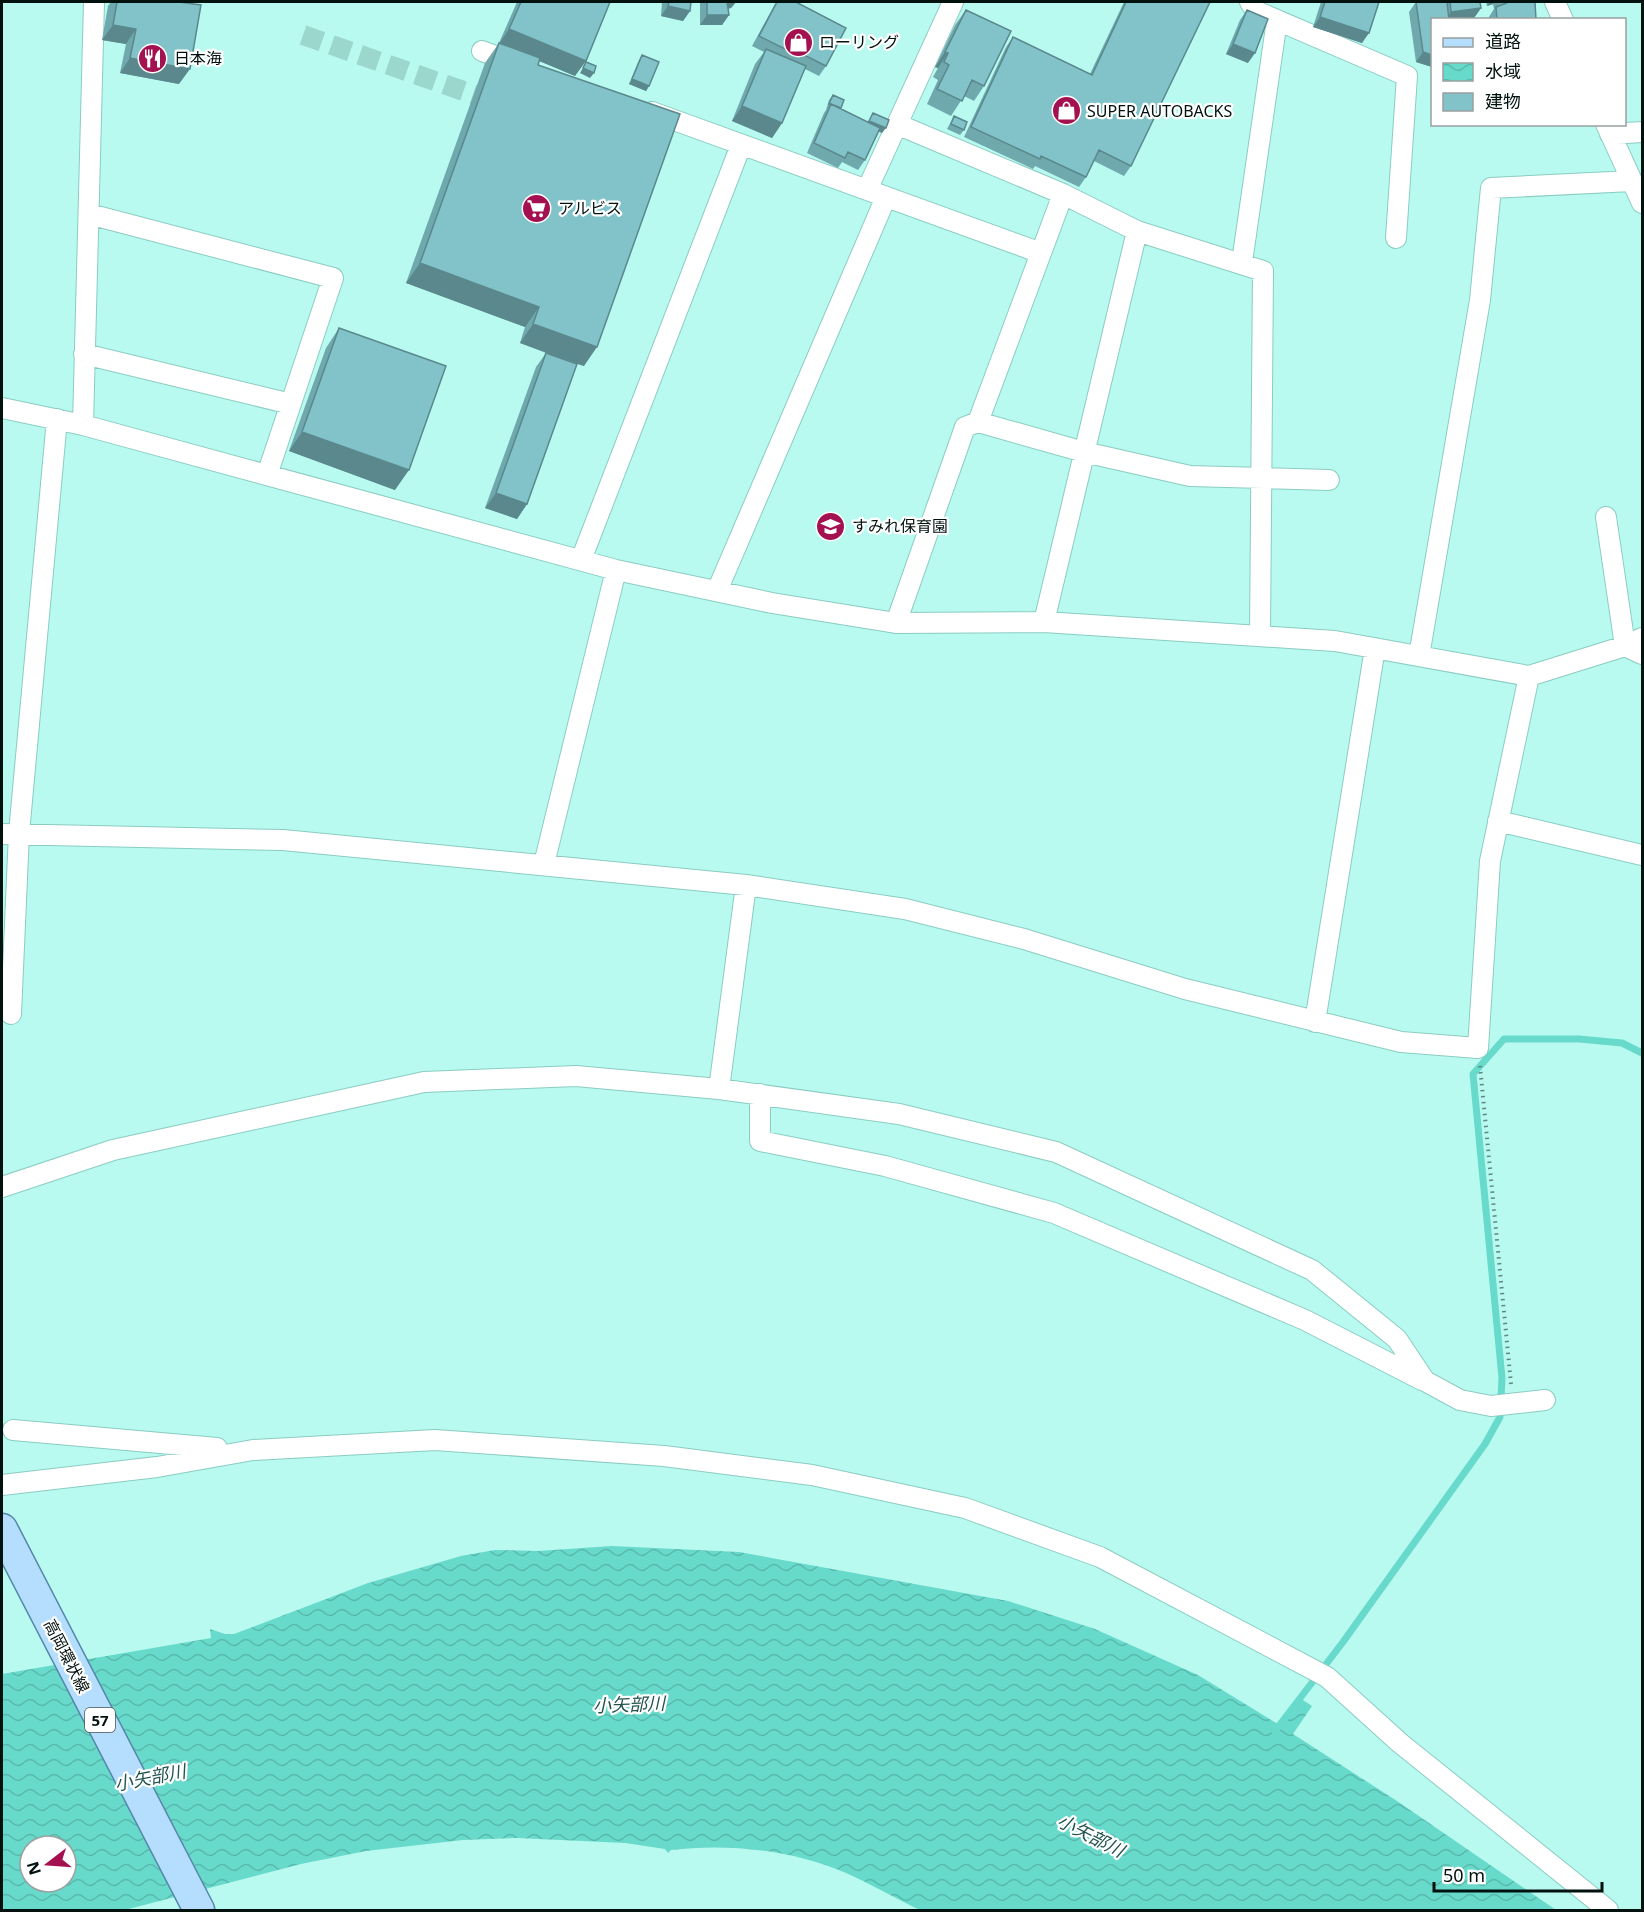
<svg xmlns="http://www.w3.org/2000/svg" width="1644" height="1912" font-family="'Noto Sans','Noto Sans JP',sans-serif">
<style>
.water{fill:url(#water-waves);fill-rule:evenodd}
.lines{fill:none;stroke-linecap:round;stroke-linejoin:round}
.stream{stroke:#68dacb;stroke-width:7}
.street-tunnel{stroke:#9cd7ce;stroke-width:20;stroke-dasharray:20 10;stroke-linecap:butt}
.street-casing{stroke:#8bccc2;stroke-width:22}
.primary-casing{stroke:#5487a9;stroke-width:33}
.path{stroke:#5e8882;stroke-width:4;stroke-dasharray:1.5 4.5;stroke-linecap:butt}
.street{stroke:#fff;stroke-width:20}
.primary{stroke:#b4ddfe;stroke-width:30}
.wall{fill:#6fa8ad}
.shaded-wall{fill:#5a888d}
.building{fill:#81c3c9;stroke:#5a888d;stroke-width:1.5}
.labels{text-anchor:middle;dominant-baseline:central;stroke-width:4.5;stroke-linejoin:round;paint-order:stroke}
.shield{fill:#fff;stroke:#4c5856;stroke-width:1.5}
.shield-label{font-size:15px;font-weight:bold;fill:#00110e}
.poi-label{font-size:16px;fill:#00110e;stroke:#fff;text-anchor:start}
.street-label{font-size:16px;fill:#00110e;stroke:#fff}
.water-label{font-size:18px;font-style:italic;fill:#22544d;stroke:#fff}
</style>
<defs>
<pattern id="water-waves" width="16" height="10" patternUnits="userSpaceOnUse" patternTransform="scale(1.5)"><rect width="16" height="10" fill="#68dacb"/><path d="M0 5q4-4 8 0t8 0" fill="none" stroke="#58baad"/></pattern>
</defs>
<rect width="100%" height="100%" fill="#b8faf0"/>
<path class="water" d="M 612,1546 L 739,1552 L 1008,1601 L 1095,1629 L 1198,1675 L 1281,1726 L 1301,1699 L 1312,1706 L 1293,1734 L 1397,1801 L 1556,1910 L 920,1910 C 895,1898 871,1884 846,1873 C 793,1850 728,1843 671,1850 L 668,1853 L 665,1849 L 625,1843 L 517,1838 L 463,1840 L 366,1851 L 301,1864 L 125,1910 L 2,1910 L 2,1674 L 211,1638 L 210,1629 L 225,1634 L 234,1634 L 368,1583 L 461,1556 L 495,1550 L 538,1551 ZM 30,1846 L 66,1846 L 66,1882 L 30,1882 Z"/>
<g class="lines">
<path class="stream" d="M 1275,1731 L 1343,1642 L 1485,1444 L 1500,1417 L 1502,1378 L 1473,1074 L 1504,1039 L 1579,1039 L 1622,1043 L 1642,1053"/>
<path class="street-tunnel" d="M 303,35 L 475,95"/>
<defs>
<path id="street" d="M 1250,2 L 1256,11 L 1407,76 L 1396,238
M 1555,2 L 1563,20
M 482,51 L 517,64
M 652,112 L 1041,253
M 1606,124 L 1642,203
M 899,125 L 1063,194 L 1137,231 L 1263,271 L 1260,635
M 1610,134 L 1642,132
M 867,190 L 953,2
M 89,214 L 333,278 L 267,475
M 1242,262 L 1277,20
M 84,354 L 291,404
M 2,408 L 83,425 L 616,570 L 772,603 L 896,623 L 1044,622 L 1335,641 L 1529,676 L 1625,646 L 1642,638
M 978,422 L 1084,452 L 1190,476 L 1329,480
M 83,425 L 94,2
M 1606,517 L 1625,646 L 1642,654
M 581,560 L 741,145
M 717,591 L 886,197
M 1044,622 L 1137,231
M 896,623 L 965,427 L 978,422 L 1063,194
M 1419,656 L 1480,300 L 1491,188 L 1632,181
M 1498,821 L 1642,855
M 2,834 L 283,840 L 746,885 L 905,909 L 1024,939 L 1185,989 L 1401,1042 L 1478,1048 L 1490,861 L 1529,676
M 544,864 L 616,570
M 11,1014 L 19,833 L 57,419
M 1315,1022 L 1375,648
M 719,1089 L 746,885
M 760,1094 L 760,1141 L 885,1166 L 1054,1213 L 1305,1320 L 1422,1380
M 2,1187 L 113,1150 L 424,1082 L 576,1076 L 719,1089 L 899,1114 L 1056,1152 L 1312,1270 L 1397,1339 L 1425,1381 L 1460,1400 L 1491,1406 L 1545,1400
M 13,1430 L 217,1448
M 2,1485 L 157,1467 L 253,1450 L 435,1440 L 664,1456 L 812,1475 L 965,1508 L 1100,1557 L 1327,1677 L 1400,1743 L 1608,1910"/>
<path id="primary" d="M 2,1529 L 199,1910"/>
</defs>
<use href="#street" class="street-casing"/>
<use href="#primary" class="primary-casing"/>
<path class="path" d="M 1480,1066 L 1511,1384"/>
<use href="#street" class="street"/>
<use href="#primary" class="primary"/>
</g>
<path class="wall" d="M 111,2 L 179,2 L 179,84 L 120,73 L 126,44 L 102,40 L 108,6 Z
M 517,2 L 611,2 L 610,2 L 575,76 L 539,61 L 538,65 L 584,366 L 577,364 L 527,504 L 517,519 L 485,508 L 536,367 L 546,353 L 520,343 L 525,327 L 406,283 L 485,63 L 499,43 Z
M 662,2 L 691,2 L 690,11 L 683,21 L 661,16 Z
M 700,2 L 736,2 L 731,8 L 728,9 L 729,15 L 722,25 L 700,25 Z
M 776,2 L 796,2 L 826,66 L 819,76 L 805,69 L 782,123 L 772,138 L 732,121 L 755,64 L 764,52 L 752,46 Z
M 1124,2 L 1210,2 L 1131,166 L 1124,176 L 1094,161 L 1086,177 L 1079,187 L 1035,166 L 1033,169 L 964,137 L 1006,47 L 1013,37 L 1090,74 Z
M 1321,2 L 1379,2 L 1362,43 L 1313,27 Z
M 1416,2 L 1480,2 L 1481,8 L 1474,18 L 1432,20 L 1432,67 L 1416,62 L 1409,12 Z
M 1486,2 L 1535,2 L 1536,20 L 1487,20 L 1494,9 L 1493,4 L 1487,6 Z
M 966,10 L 984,86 L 974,101 L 964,96 L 951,116 L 927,104 L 938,80 L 933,77 L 938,68 L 935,67 L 955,25 Z
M 1247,10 L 1248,63 L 1226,54 L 1240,20 Z
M 642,55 L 649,86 L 646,91 L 629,84 L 639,60 Z
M 833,95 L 841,109 L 868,122 L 873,113 L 882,133 L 879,131 L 865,160 L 858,170 L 842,162 L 838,168 L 807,153 L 824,113 L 826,110 L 829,100 Z
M 954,116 L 964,130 L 960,135 L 947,129 Z
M 339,328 L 395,490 L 289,451 L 326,348 Z"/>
<path class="shaded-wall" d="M 727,2 L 736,2 L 731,8 L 720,10 Z
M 1490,2 L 1495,2 L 1493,4 L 1487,6 Z
M 668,6 L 690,11 L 683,21 L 661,16 Z
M 1481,8 L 1474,18 L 1465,20 L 1446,20 L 1451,12 Z
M 707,15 L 729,15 L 722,25 L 700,25 Z
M 1320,17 L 1369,33 L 1362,43 L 1313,27 Z
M 113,25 L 136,29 L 126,44 L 102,40 Z
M 509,29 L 586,61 L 575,76 L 499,44 Z
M 1233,44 L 1255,53 L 1248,63 L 1226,54 Z
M 945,52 L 948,53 L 938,68 L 935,67 Z
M 1423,52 L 1432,55 L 1432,67 L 1416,62 Z
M 130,58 L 190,69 L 179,84 L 120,73 Z
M 583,68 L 594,73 L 590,78 L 580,73 Z
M 632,79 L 649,86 L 646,91 L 629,84 Z
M 742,106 L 782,123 L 772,138 L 732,121 Z
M 869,121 L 886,128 L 882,133 L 866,126 Z
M 420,263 L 539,307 L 525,327 L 406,283 Z
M 533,324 L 597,347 L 584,366 L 520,343 Z
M 302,432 L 409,470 L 395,490 L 289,451 Z
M 496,493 L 527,504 L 517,519 L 485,508 Z"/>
<path class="building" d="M 117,2 L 179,2 L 201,5 L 190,69 L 130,58 L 136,29 L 113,25 Z
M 521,2 L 610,2 L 586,61 L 509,29 Z
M 669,2 L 691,2 L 690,11 L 668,6 Z
M 707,2 L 727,2 L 729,15 L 707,15 Z
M 777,2 L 796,2 L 846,28 L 826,66 L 802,54 L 804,50 L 798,47 L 795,54 L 759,36 Z
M 1126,2 L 1210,2 L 1131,166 L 1099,150 L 1086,177 L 1041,156 L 1040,159 L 971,127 L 1013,37 L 1092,75 Z
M 1325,2 L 1379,2 L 1369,33 L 1320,17 Z
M 1416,2 L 1447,2 L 1449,20 L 1432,20 L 1432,55 L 1423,52 Z
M 1450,2 L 1480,2 L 1481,8 L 1451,12 Z
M 1507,2 L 1535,2 L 1536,20 L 1497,20 L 1496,7 L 1507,3 Z
M 966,10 L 1011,31 L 984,86 L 972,80 L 962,101 L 937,89 L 949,65 L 944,62 L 948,53 L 945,52 Z
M 1247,10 L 1268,19 L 1255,53 L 1233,44 Z
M 499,43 L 540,58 L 538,65 L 680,114 L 597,347 L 533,324 L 539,307 L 420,263 Z
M 766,49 L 806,66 L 782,123 L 742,106 Z
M 642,55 L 659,62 L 649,86 L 632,79 Z
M 586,62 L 596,66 L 594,73 L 583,68 Z
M 833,95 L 844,100 L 841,108 L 831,104 L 829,104 Z
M 831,104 L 880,128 L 865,160 L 848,152 L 845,158 L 814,143 Z
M 873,113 L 889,120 L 886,128 L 869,121 Z
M 954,116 L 967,122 L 964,130 L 951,124 Z
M 339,328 L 446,366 L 409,470 L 302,432 Z
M 546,353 L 577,364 L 527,504 L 496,493 Z"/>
<defs>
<symbol id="shop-disc" viewBox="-11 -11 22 22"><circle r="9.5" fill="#a41150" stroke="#fff"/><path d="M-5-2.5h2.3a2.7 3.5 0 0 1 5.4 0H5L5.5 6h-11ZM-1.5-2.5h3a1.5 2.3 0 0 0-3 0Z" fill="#fff"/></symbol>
<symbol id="restaurant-disc" viewBox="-11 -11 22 22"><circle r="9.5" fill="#a41150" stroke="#fff"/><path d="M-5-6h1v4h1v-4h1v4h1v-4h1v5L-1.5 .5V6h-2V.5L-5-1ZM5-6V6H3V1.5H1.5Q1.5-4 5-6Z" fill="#fff"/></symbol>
<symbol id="supermarket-disc" viewBox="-11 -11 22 22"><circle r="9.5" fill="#a41150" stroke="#fff"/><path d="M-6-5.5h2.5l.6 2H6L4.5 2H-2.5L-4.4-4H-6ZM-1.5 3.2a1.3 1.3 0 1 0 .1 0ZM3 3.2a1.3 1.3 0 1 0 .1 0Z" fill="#fff"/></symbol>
<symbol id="school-disc" viewBox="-11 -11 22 22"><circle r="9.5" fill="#a41150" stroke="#fff"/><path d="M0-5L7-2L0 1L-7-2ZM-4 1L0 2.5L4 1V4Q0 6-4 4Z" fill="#fff"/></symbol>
</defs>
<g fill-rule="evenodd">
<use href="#shop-disc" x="782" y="26" width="33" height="33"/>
<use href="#restaurant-disc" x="136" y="42" width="33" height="33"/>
<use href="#shop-disc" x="1050" y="94" width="33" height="33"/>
<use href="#supermarket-disc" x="520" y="192" width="33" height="33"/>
<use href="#school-disc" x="814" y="510" width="33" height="33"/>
</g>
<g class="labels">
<rect class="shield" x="85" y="1708" width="30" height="24" rx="4.5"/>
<g class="shield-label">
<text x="100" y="1720">57</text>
</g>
<g class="poi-label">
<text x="819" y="42">ローリング</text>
<text x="174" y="58">日本海</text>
<text x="1087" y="111">SUPER AUTOBACKS</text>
<text x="558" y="208">アルビス</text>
<text x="852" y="526">すみれ保育園</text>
</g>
<g class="street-label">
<text transform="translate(67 1656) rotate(63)">高岡環状線</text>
</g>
<g class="water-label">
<text transform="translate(629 1704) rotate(-2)">小矢部川</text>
<text transform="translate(150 1777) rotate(-11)">小矢部川</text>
<text transform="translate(1091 1835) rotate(27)">小矢部川</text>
</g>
</g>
<rect width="1644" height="1912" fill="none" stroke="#00110e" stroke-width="6"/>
<rect x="1431" y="18" width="195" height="108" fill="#ffffff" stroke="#99a09f" stroke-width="1.5"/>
<rect x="1443" y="38" width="30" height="9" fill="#b4ddfe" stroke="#99a09f" stroke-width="1.5"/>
<text x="1485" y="48" font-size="18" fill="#00110e">道路</text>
<rect x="1443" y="63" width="30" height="18" fill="url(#water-waves)" stroke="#99a09f" stroke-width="1.5"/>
<text x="1485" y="78" font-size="18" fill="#00110e">水域</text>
<rect x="1443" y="93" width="30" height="18" fill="#81c3c9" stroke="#99a09f" stroke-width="1.5"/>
<text x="1485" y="108" font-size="18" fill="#00110e">建物</text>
<g transform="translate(48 1864) rotate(253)"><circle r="28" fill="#ffffff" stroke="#99a09f" stroke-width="1.5"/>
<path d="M0-4.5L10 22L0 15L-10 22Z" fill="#a41150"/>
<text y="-9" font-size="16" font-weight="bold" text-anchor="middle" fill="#00110e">N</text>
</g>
<path d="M1434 1882v9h168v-9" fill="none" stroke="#00110e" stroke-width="3"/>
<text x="1443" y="1882" font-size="18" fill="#00110e" stroke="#ffffff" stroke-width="4.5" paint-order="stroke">50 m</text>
</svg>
